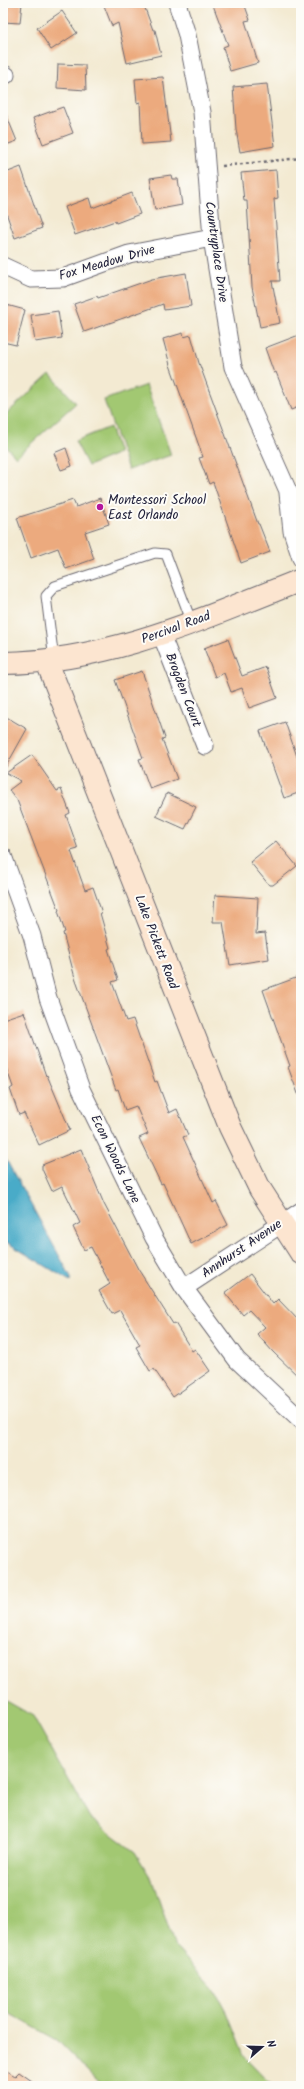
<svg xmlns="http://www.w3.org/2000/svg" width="304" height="2089" font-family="Kalam,sans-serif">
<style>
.green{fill:#a2c872;stroke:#627556}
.water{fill:#49abc8;stroke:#366682}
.building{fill:#ecaa7e}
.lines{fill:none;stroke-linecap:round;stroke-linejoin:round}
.lane-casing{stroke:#6b6870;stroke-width:11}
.street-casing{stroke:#6b6870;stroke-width:19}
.secondary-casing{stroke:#6b6870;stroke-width:24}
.path{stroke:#6b6870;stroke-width:2.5;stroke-dasharray:3 3;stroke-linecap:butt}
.lane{stroke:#fff;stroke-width:9}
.street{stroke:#fff;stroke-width:17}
.secondary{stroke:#fce5d0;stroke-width:22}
.poi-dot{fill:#b5179e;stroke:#fdfcf7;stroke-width:1.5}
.labels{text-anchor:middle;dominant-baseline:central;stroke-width:4;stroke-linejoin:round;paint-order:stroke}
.street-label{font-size:13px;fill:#22223b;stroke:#fdfcf7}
.poi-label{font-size:13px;fill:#22223b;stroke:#fdfcf7;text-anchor:start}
</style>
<rect width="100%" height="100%" fill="#fdfcf7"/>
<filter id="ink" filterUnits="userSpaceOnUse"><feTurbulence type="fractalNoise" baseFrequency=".025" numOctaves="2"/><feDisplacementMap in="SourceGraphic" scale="8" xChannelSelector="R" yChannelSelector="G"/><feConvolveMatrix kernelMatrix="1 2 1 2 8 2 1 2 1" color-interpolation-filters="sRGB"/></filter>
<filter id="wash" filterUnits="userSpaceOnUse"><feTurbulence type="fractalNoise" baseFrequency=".012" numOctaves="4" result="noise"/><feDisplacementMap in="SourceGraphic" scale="16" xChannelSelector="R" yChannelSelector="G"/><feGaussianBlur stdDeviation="0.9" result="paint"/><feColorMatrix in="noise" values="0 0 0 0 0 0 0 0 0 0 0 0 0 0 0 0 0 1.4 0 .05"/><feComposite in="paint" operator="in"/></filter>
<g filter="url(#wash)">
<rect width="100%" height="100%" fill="#f3ead2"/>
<path class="green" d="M 50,374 L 76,403 L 16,457 L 3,443 L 3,417 Z
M 146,385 L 171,455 L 128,470 L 104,400 Z
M 110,427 L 119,453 L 88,466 L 75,441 Z
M 3,1699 L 33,1716 L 90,1818 L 135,1852 L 152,1880 L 175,1947 L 214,1989 L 227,2013 L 244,2056 L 273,2086 L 102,2086 L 57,2040 L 3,2010 Z"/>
<path class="water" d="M 3,1154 L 71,1277 L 70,1281 L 3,1240 Z"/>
<g id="blocks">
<path class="building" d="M 3,3 L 22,3 L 20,23 L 3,22 Z
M 103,3 L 143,3 L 153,30 L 155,30 L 161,55 L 127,63 L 118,23 L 112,26 Z
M 220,3 L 244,3 L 250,20 L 245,21 L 258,63 L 230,71 L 223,47 L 228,45 L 213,5 Z
M 62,11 L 77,33 L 51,50 L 37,28 Z
M 58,64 L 85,65 L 86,90 L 57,88 Z
M 163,77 L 171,142 L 142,144 L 140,102 L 137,103 L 135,79 Z
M 267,84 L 275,146 L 240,152 L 236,129 L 233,87 Z
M 3,107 L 17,141 L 3,146 Z
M 63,107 L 73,133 L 43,144 L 33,118 Z
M 21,167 L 42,228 L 15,238 L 3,204 L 3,174 Z
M 276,170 L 278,198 L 274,199 L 280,281 L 272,281 L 280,323 L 260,327 L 252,287 L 247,201 L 244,201 L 241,173 Z
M 171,175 L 172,179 L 178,179 L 182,205 L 155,210 L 150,178 Z
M 132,193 L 140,214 L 116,223 L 115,221 L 75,235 L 65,207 L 89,198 L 92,208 Z
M 186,273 L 191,306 L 164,310 L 163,304 L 84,332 L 74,304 L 97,296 L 98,298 L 152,279 Z
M 3,304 L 25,310 L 16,345 L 3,342 Z
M 58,311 L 62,338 L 35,342 L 31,315 Z
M 183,333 L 184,337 L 191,335 L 199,363 L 258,524 L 259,524 L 270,552 L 241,563 L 213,482 L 209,484 L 199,458 L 203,457 L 170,365 L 163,339 Z
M 299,335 L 301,342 L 301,406 L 291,410 L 276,372 L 274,373 L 265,348 Z
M 66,448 L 72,466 L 61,470 L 54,453 Z
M 100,498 L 109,524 L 85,532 L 94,559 L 66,569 L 58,548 L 31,558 L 17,518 L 73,500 L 76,507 Z
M 228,639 L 242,676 L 266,667 L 277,698 L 249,708 L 242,688 L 231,692 L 224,673 L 215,677 L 204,648 Z
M 142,671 L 165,738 L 162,739 L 177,779 L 150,789 L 139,759 L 143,758 L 115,680 Z
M 3,715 L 27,729 L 3,772 Z
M 285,722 L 301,768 L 301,792 L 284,798 L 260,731 Z
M 32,755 L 57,791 L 61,789 L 70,813 L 66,815 L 78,849 L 71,851 L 85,890 L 93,887 L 102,913 L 100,913 L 110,948 L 108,949 L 118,980 L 112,982 L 126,1021 L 133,1019 L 155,1082 L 157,1081 L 169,1113 L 177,1109 L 188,1135 L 183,1137 L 213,1203 L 216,1201 L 228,1225 L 191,1244 L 163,1183 L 161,1184 L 139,1138 L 148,1134 L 136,1106 L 125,1110 L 118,1089 L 116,1090 L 75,978 L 63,933 L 65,932 L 58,911 L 59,910 L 17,800 L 9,790 L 21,781 L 6,773 Z
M 167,793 L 196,807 L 185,829 L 156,816 Z
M 276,841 L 297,866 L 273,885 L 269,885 L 250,862 Z
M 215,895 L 258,898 L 256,934 L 265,933 L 269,959 L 230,965 L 223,922 L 213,922 Z
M 301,976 L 301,1099 L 300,1099 L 288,1067 L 290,1066 L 263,990 Z
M 24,1012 L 46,1076 L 47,1075 L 70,1130 L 39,1145 L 24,1113 L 19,1115 L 10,1089 L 13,1087 L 3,1059 L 3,1019 Z
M 81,1149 L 104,1204 L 138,1269 L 173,1324 L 175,1323 L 192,1351 L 195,1349 L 210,1371 L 173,1397 L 154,1369 L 150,1371 L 136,1347 L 140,1345 L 120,1310 L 112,1314 L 99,1291 L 110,1284 L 91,1247 L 84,1250 L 73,1227 L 80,1223 L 62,1186 L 52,1191 L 42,1169 L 42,1165 Z
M 250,1274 L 273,1304 L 278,1299 L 301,1323 L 301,1379 L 273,1352 L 257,1334 L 265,1327 L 249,1310 L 243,1315 L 225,1293 Z
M 3,2068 L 15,2076 L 19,2072 L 39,2086 L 3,2086 Z"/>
</g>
</g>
<g filter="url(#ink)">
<use href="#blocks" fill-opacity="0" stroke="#6b6870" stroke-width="1"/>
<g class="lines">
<defs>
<path id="lane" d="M 54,660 L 46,596 L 55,586 L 155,553 L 166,554 L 192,623"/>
<path id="street" d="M 177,3 L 187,35 L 202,112 L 212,238 L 233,367 L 288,491 L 301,511
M 3,76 L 6,75
M 3,266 L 31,279 L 63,278 L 129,254 L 212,238
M 288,493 L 292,531 L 301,558
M 161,634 L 205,746
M 3,856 L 32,936 L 48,998 L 81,1089 L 154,1238 L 184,1288 L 237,1360 L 301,1420
M 184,1288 L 301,1211"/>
<path id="secondary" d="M 47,662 L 230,1127 L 260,1189 L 301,1253
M 3,663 C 109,662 204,618 301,580"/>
</defs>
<use href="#lane" class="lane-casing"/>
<use href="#street" class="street-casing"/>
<use href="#secondary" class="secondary-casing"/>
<path class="path" d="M 222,166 L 301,158"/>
<use href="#lane" class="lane"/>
<use href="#street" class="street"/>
<use href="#secondary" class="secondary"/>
</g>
</g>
<circle class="poi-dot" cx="100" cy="507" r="4"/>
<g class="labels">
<g class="street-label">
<text transform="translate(216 252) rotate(82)">Countryplace Drive</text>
<text transform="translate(107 263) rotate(-16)">Fox Meadow Drive</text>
<text transform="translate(176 628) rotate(-20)">Percival Road</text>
<text transform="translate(183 690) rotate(69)">Brogden Court</text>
<text transform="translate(156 942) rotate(69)">Lake Pickett Road</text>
<text transform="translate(115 1159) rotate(64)">Econ Woods Lane</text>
<text transform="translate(242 1249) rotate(-34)">Annhurst Avenue</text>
</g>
<g class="poi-label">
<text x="108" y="500">Montessori School<tspan x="108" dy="15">East Orlando</tspan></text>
</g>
</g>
<rect width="304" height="2089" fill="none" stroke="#fdfcf7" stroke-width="16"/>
<g transform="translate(262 2047) rotate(70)" stroke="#fdfcf7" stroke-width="3" paint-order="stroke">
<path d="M0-3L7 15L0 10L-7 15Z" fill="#22223b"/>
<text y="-6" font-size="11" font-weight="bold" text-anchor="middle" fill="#22223b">N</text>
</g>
</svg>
